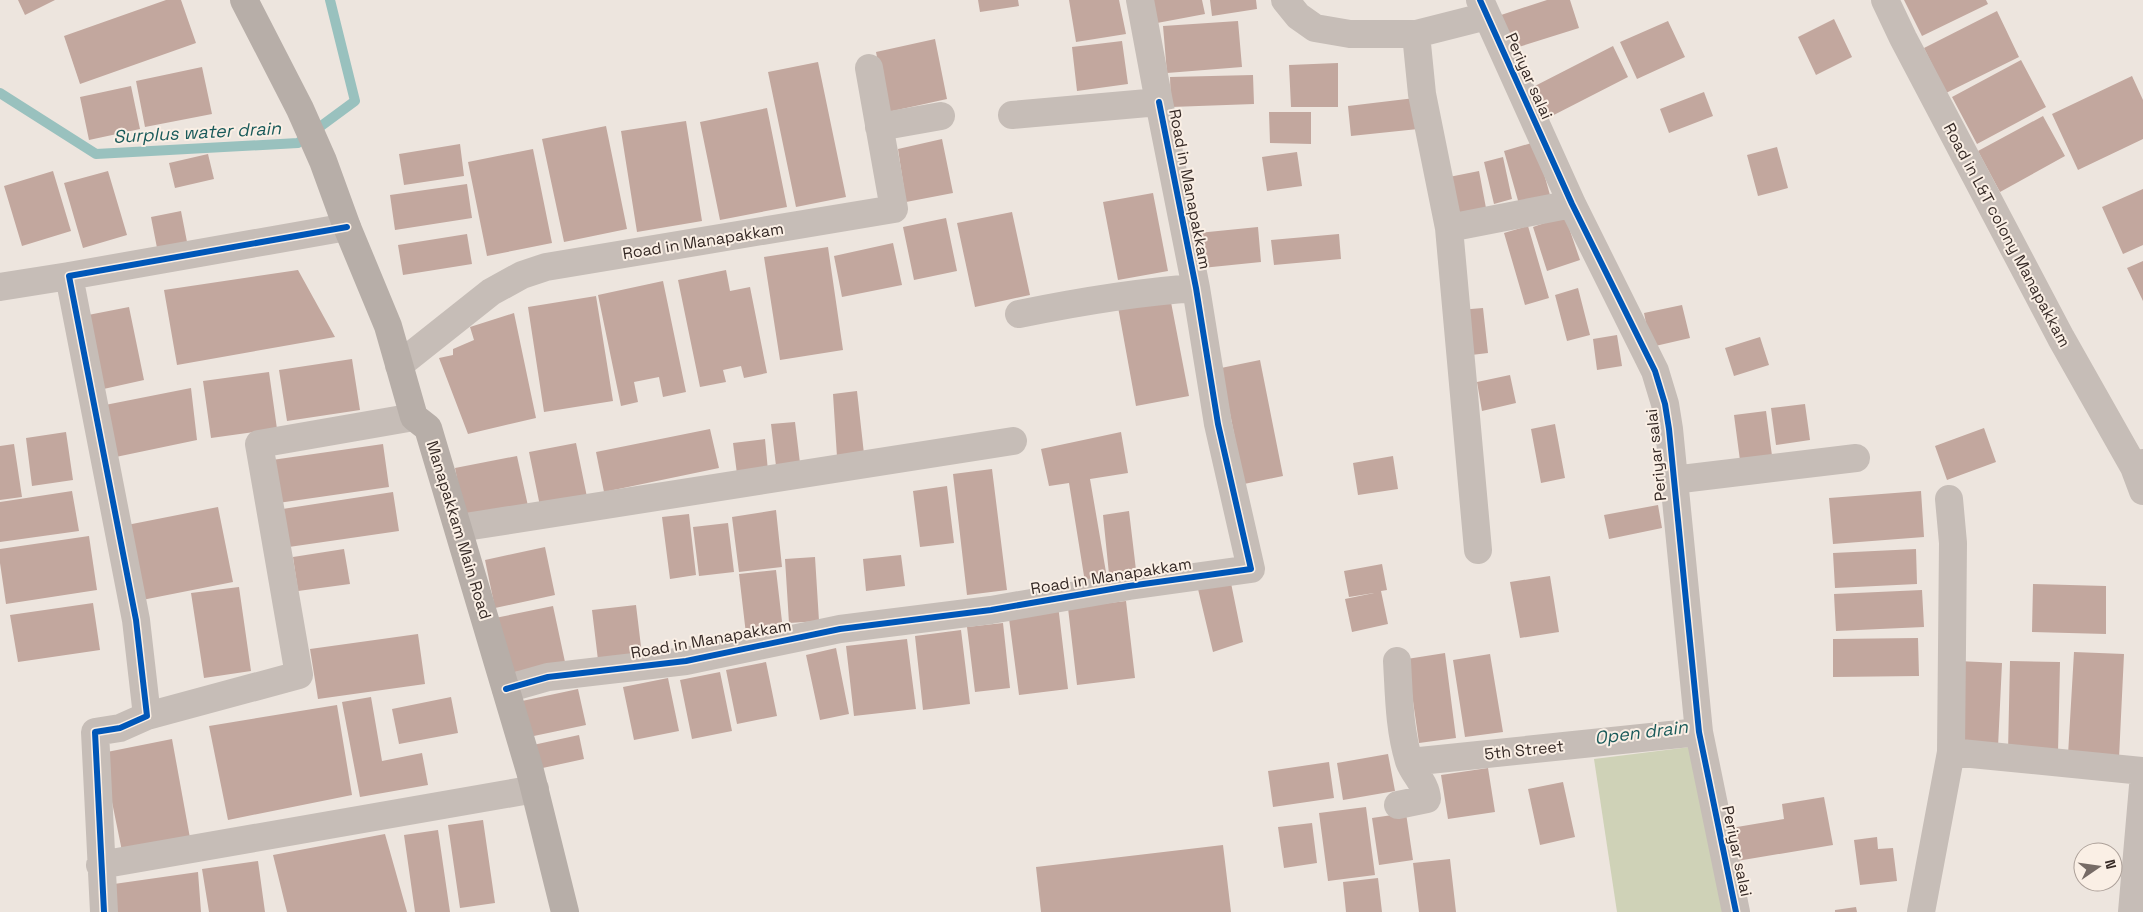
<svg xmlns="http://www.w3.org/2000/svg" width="2143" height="912" font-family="'Space Grotesk',sans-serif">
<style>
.green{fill:#cfd2b7}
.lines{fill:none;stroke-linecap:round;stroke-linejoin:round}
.stream{stroke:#99c1be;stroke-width:10}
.building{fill:#c2a79e}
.street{stroke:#c6bdb7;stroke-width:28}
.secondary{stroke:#b7aea8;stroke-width:28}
.cycleway-casing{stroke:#faefe5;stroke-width:9}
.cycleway{stroke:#0057b8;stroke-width:6}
.labels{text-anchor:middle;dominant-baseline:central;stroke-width:4;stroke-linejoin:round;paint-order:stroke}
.street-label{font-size:16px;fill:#362a26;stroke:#faefe5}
.water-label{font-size:18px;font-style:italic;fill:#195a5a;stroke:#faefe5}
</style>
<rect width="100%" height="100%" fill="#ede5de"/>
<path class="green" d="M 1706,745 L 1726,912 L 1617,912 L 1594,759 Z"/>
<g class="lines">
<path class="stream" d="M 0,93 L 96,154 L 298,143 L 355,101 L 330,0"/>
</g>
<path class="building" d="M 18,0 L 55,0 L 25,15 Z
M 166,0 L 181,0 L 196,43 L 80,84 L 64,36 Z
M 978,0 L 1018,0 L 1019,6 L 980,12 Z
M 1069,0 L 1119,0 L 1126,34 L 1076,42 Z
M 1153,0 L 1202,0 L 1205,14 L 1157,23 Z
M 1210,0 L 1256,0 L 1257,9 L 1212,16 Z
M 1547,0 L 1570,0 L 1579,28 L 1509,50 L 1498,16 Z
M 1904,0 L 1986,0 L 1988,4 L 1922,36 Z
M 1997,11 L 2019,57 L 1946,93 L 1924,48 Z
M 1834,19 L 1852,57 L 1816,75 L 1798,37 Z
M 1238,21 L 1242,67 L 1167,73 L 1163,26 Z
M 1668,21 L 1685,57 L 1637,79 L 1620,42 Z
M 935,39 L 947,99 L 888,112 L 876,52 Z
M 1122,41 L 1128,84 L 1077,91 L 1072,47 Z
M 1613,46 L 1628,77 L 1544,120 L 1529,89 Z
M 2021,60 L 2046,107 L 1977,144 L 1952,97 Z
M 818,62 L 846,197 L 796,207 L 768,72 Z
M 1338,63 L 1338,107 L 1291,107 L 1289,65 Z
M 202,67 L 212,114 L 145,127 L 136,81 Z
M 1253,75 L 1254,104 L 1171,107 L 1170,77 Z
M 2132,76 L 2143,100 L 2143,139 L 2078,170 L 2052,114 Z
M 131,86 L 140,129 L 89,140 L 80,97 Z
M 1704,92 L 1713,116 L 1669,133 L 1660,109 Z
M 1415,98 L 1418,129 L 1351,136 L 1348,106 Z
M 767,108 L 787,207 L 720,220 L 700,122 Z
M 1269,112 L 1311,112 L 1311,144 L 1270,143 Z
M 2043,116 L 2065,156 L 2000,192 L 1978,151 Z
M 686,121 L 702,221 L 637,232 L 621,131 Z
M 606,126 L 627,229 L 564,242 L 542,139 Z
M 942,139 L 953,193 L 906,202 L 898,149 Z
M 1535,142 L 1550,195 L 1519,204 L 1504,151 Z
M 460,144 L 464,176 L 404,185 L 399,154 Z
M 1777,147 L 1788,188 L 1758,196 L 1747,155 Z
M 533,149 L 552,243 L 487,256 L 468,162 Z
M 1297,152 L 1302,186 L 1267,191 L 1262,157 Z
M 208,154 L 214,179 L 175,188 L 169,163 Z
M 1503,157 L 1512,199 L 1494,204 L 1484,162 Z
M 53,171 L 71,231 L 22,246 L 4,186 Z
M 108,171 L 127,235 L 83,248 L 64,183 Z
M 1479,171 L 1486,208 L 1457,215 L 1449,177 Z
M 467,184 L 472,218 L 395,230 L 390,195 Z
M 2143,189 L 2143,245 L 2123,254 L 2102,207 Z
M 1153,193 L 1168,271 L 1118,280 L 1103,202 Z
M 181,211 L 188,247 L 158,253 L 151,217 Z
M 1012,212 L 1030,295 L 975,307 L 957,223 Z
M 1565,216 L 1580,260 L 1547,271 L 1533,227 Z
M 946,218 L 957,271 L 914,280 L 903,227 Z
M 1528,226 L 1549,298 L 1525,305 L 1504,233 Z
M 1258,227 L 1261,262 L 1202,268 L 1198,233 Z
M 467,234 L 472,264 L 403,275 L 398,245 Z
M 1339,234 L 1341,259 L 1274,265 L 1271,240 Z
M 893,243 L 902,285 L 842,297 L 834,256 Z
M 828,247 L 843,350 L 780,360 L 764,257 Z
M 2143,261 L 2143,301 L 2127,268 Z
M 298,270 L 335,337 L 177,365 L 164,290 Z
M 726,270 L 730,291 L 750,287 L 767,373 L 744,378 L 741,366 L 723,370 L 726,382 L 700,387 L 678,280 Z
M 663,281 L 686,392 L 663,397 L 659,377 L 634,382 L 638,402 L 621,406 L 598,295 Z
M 1578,288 L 1590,335 L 1567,341 L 1555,295 Z
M 596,296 L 613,401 L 544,412 L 528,307 Z
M 1170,297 L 1189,396 L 1136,406 L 1118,307 Z
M 1682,305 L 1690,338 L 1651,347 L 1644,313 Z
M 129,307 L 144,380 L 99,390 L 83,316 Z
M 1483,308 L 1488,353 L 1463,356 L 1459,310 Z
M 514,313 L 536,418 L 468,434 L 439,358 L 453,355 L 453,349 L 474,340 L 470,327 Z
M 1617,335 L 1622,366 L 1597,370 L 1593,339 Z
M 1760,337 L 1769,365 L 1734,376 L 1725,348 Z
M 352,359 L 360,410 L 287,421 L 279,370 Z
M 1260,360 L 1283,476 L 1244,484 L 1221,368 Z
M 269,372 L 277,429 L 211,438 L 203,381 Z
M 1510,375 L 1516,403 L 1482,411 L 1477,382 Z
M 191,388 L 197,440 L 111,458 L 100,406 Z
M 857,391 L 864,454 L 837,457 L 833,394 Z
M 1805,404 L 1810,440 L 1776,445 L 1771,408 Z
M 1766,411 L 1773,463 L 1741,468 L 1734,415 Z
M 795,422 L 800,463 L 776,466 L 771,424 Z
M 1555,424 L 1565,478 L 1541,483 L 1531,429 Z
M 1984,428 L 1996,462 L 1947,480 L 1935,446 Z
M 710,429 L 719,468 L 604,492 L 596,452 Z
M 66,432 L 73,480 L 32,486 L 26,438 Z
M 1121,432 L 1128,473 L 1090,479 L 1107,578 L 1085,582 L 1069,483 L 1049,486 L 1041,449 Z
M 765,439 L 768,471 L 737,474 L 733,443 Z
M 576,443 L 587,497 L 540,506 L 529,452 Z
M 14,444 L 22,497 L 0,500 L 0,446 Z
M 383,444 L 389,487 L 278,503 L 272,460 Z
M 517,456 L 528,506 L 465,518 L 455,468 Z
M 1393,456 L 1398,489 L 1358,495 L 1353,463 Z
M 992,469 L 1007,590 L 967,595 L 953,474 Z
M 947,486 L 954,543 L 920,547 L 913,491 Z
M 72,491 L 79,531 L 0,542 L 0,502 Z
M 1921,491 L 1924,537 L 1833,544 L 1829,498 Z
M 393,492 L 399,531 L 282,548 L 276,510 Z
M 1658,505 L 1662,528 L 1609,539 L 1604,515 Z
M 218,507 L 233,582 L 137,601 L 122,526 Z
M 776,510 L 782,567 L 739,572 L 732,517 Z
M 1129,511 L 1136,570 L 1109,574 L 1103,515 Z
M 689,514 L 696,575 L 670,579 L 662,517 Z
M 728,523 L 734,572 L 699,576 L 693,527 Z
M 89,536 L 97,590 L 6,604 L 0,563 L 0,549 Z
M 545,547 L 555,595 L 495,608 L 485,560 Z
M 344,549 L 350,584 L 298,591 L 293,557 Z
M 1916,549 L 1917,584 L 1835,588 L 1833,553 Z
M 901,555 L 905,586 L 866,591 L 863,559 Z
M 815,557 L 819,621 L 789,623 L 785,559 Z
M 1382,564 L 1387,590 L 1381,591 L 1388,624 L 1352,632 L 1345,599 L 1374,593 L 1349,597 L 1344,571 Z
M 776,570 L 783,630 L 746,634 L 739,574 Z
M 1550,576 L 1559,632 L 1520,638 L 1510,582 Z
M 1231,583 L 1243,642 L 1213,652 L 1198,589 Z
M 2033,584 L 2106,586 L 2106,634 L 2032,632 Z
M 239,587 L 251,671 L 204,678 L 191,593 Z
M 1922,590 L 1924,627 L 1836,631 L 1834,594 Z
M 1126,601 L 1135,678 L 1077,685 L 1068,608 Z
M 93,603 L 100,650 L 18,662 L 10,615 Z
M 636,605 L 642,655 L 598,660 L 592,610 Z
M 1058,605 L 1068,689 L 1019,695 L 1008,611 Z
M 553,606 L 565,662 L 506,674 L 495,618 Z
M 1003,623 L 1010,688 L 975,692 L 967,627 Z
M 961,630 L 970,704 L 923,710 L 915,636 Z
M 418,634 L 425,684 L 318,699 L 310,649 Z
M 1918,638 L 1919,676 L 1833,677 L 1833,639 Z
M 907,639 L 916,709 L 854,716 L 846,646 Z
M 836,648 L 849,714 L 820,720 L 806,655 Z
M 2074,652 L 2124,654 L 2119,758 L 2068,755 Z
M 1445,653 L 1456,738 L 1419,743 L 1407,659 Z
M 1490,654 L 1503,732 L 1465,737 L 1453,660 Z
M 1957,661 L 2002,663 L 1998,747 L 1953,744 Z
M 2010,661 L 2060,662 L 2058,753 L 2008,752 Z
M 766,662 L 777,716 L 737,724 L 726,670 Z
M 720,672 L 732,731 L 692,739 L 680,680 Z
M 668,678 L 679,731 L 634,740 L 623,687 Z
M 578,689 L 586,725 L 529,737 L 522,701 Z
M 371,697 L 382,761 L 422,753 L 428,785 L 360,797 L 342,702 Z
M 451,697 L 458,733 L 399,744 L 392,709 Z
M 337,705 L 352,795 L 228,820 L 209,726 Z
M 579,735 L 584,759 L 538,769 L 533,745 Z
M 172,739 L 190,838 L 122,851 L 102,753 Z
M 1388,754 L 1395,791 L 1343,800 L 1337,763 Z
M 1329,762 L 1334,798 L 1273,807 L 1268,771 Z
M 1488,768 L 1495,812 L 1448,819 L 1441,775 Z
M 1563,782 L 1575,837 L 1540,845 L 1528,789 Z
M 1824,797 L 1833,845 L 1737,861 L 1731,828 L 1784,819 L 1782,804 Z
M 1366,807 L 1375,875 L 1328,881 L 1319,813 Z
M 1406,813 L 1413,860 L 1379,865 L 1372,818 Z
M 483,820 L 495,903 L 460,908 L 448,825 Z
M 1312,823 L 1317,863 L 1284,868 L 1278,827 Z
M 438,830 L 450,912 L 415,912 L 404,835 Z
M 385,834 L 407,912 L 287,912 L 273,855 Z
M 1877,837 L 1878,849 L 1893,848 L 1897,881 L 1860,885 L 1854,840 Z
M 1223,845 L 1231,912 L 1041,912 L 1036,867 Z
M 1450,859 L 1456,912 L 1419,912 L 1413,863 Z
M 258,861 L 265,912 L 209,912 L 202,869 Z
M 198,872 L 201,912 L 110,912 L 107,885 Z
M 1378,878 L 1382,912 L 1346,912 L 1343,882 Z
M 1856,907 L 1857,912 L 1835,912 L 1835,910 Z"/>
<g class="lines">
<path class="street" d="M 1285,0 L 1298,16 L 1315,28 L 1350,34 L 1416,34 L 1487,16
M 1480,0 L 1572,204 L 1655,371 L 1665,404 L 1669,429 L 1699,732 L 1736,912
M 1885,0 L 1903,38 L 2061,338 L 2134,467
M 1416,34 L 1422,94 L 1449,228 L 1572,204
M 1012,115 L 1159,102 L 1140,0
M 879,127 L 941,116
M 1449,228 L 1478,550
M 0,287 L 69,276
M 1019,314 C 1078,302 1136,292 1196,288
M 399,365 L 491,292 L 522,275 L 546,267 L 894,209 L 869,68
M 2143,463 L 2134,467 L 2143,491
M 1673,480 L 1856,458
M 1949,499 L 1953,543 L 1951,752
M 459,528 L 1013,441
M 1397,661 C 1399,694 1399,729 1409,761 C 1414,775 1426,783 1427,799 L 1398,805
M 506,689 L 548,677 L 686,661 L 840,629 L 991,610 L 1129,586 L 1251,569 L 1218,424 L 1196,288 L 1159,102
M 147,716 L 299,675 L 259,444 L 414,417
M 1410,762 L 1699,732
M 100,865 L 535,789
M 104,912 L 95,732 L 120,728 L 147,716 L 136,620 L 69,276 L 347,227
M 1921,912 L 1951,752 L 2143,771
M 2132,912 L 2143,786"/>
<path class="secondary" d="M 244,0 L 300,109 L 323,161 L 347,227 L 388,326 L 414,417 L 428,428 L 530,771 L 565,912"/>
<defs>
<path id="cycleway" d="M 1480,0 L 1572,204 L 1655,371 L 1665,404 L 1669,429 L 1699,732 L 1736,912
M 506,689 L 548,677 L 686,661 L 840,629 L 991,610 L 1129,586 L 1251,569 L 1218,424 L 1196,288 L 1159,102
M 104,912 L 95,732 L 120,728 L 147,716 L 136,620 L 69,276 L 347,227"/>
</defs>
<use href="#cycleway" class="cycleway-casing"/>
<use href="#cycleway" class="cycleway"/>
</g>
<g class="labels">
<g class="street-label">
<text transform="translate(1529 76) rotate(66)">Periyar salai</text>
<text transform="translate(1190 189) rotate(79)">Road in Manapakkam</text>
<text transform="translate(2007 235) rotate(62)">Road in L&amp;T colony Manapakkam</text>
<text transform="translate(703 241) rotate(-9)">Road in Manapakkam</text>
<text transform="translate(1656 455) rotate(-96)">Periyar salai</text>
<text transform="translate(459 530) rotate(73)">Manapakkam Main Road</text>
<text transform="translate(1111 576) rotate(-9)">Road in Manapakkam</text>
<text transform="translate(711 639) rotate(-10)">Road in Manapakkam</text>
<text transform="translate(1524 750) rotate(-6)">5th Street</text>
<text transform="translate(1737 851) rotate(78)">Periyar salai</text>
</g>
<g class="water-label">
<text transform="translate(197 132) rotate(-3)">Surplus water drain</text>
<text transform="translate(1641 732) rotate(-7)">Open drain</text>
</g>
</g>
<g transform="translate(2098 867) rotate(77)"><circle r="24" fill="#faefe5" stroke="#aca099"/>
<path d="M0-4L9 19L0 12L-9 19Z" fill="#766b66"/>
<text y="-8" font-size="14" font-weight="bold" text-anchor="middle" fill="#362a26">N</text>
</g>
</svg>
